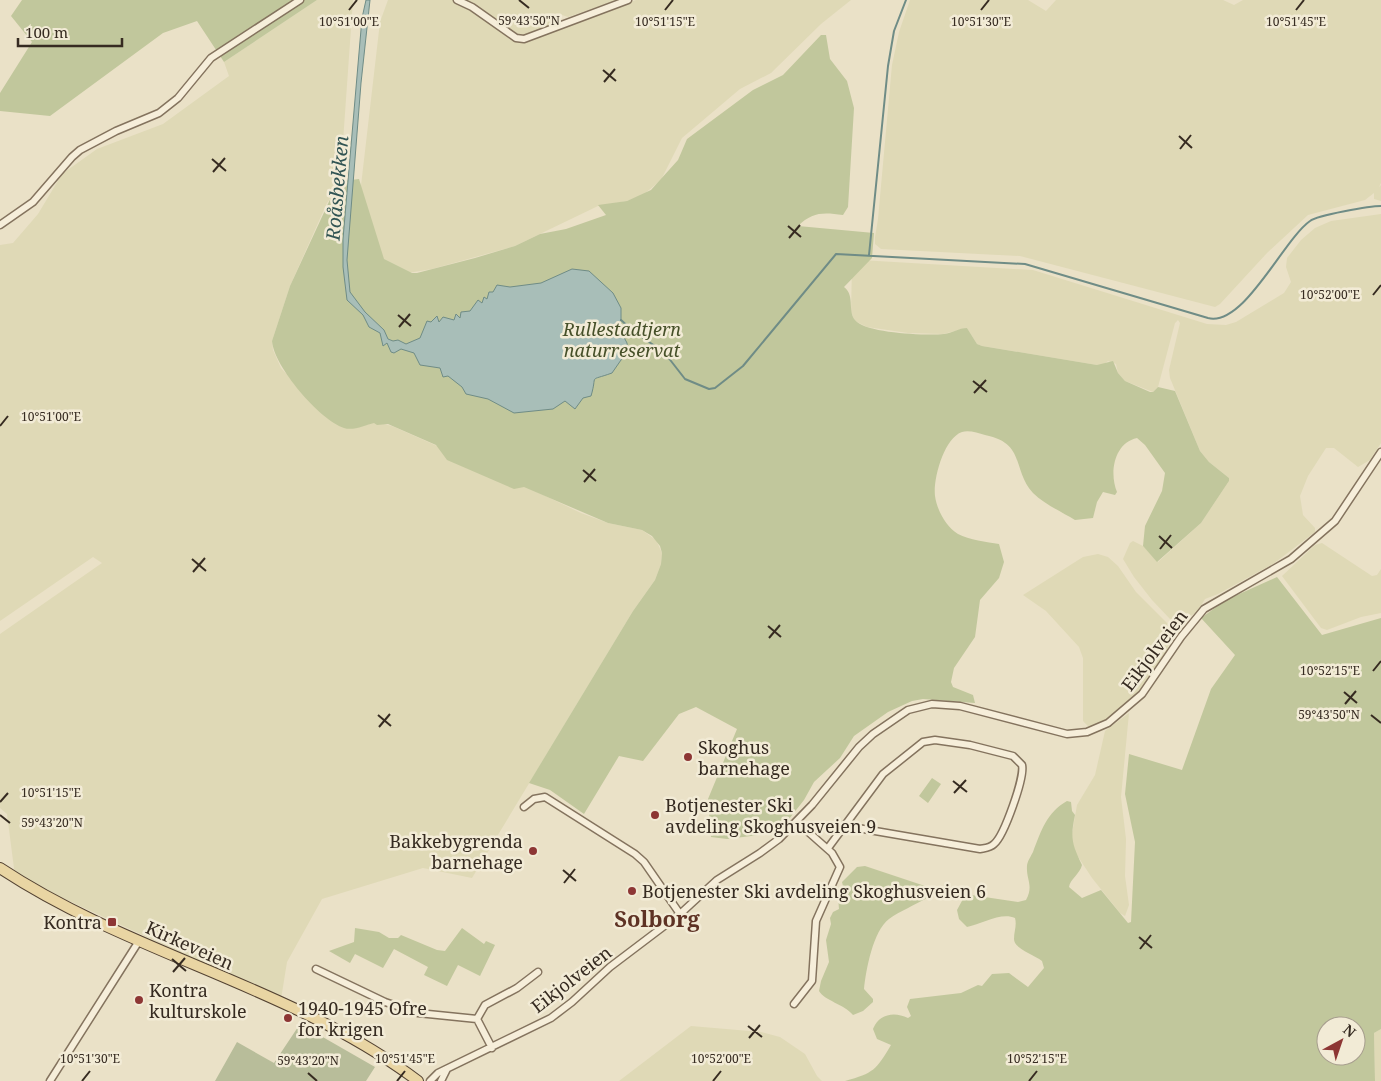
<svg xmlns="http://www.w3.org/2000/svg" width="1381" height="1081" font-family="'Noto Serif',serif">
<style>
.farmland{fill:#dfd9b6}
.green{fill:#c1c79c;fill-rule:evenodd}
.cemetery{fill:#b8bd9a}
.water{fill:#a8beb8;stroke:#6f8c86}
.lines{fill:none;stroke-linecap:round;stroke-linejoin:round}
.stream{stroke:#6f8c86;stroke-width:2}
.street-casing{stroke:#84735e;stroke-width:9}
.primary-casing{stroke:#534232;stroke-width:12}
.street{stroke:#f6eeda;stroke-width:6}
.primary{stroke:#e9d5a3;stroke-width:10}
.ticks{fill:none;stroke:#362b21;stroke-width:2}
.poi-dot{fill:#8d3634;stroke:#f2ebd6;stroke-width:2}
.labels{text-anchor:middle;dominant-baseline:central;stroke-width:5;stroke-linejoin:round;paint-order:stroke}
.park-label{font-size:18px;font-style:italic;fill:#465029;stroke:#f2ebd6}
.street-label{font-size:18px;fill:#362b21;stroke:#f2ebd6}
.poi-label{font-size:18px;fill:#362b21;stroke:#f2ebd6;text-anchor:start}
.water-label{font-size:19px;font-style:italic;fill:#315453;stroke:#f2ebd6}
.district-label{font-size:22px;font-weight:bold;fill:#5e3224;stroke:#f2ebd6}
.ticks-label{font-size:12px;text-anchor:middle;fill:#362b21;stroke:#f2ebd6;stroke-width:5;stroke-linejoin:round;paint-order:stroke}
</style>
<rect width="100%" height="100%" fill="#eae1c7"/>
<path class="farmland" d="M 317,0 L 353,0 L 340,184 L 327,203 L 290,286 L 272,341 L 273,350 L 281,368 L 321,412 L 336,423 L 355,428 L 376,422 L 392,426 L 489,469 L 581,513 L 608,523 L 642,530 L 656,540 L 662,553 L 661,564 L 655,580 L 633,611 L 472,878 L 423,868 L 322,899 L 287,962 L 281,999 L 15,876 L 7,814 L 0,808 L 0,634 L 102,563 L 93,557 L 0,621 L 0,245 L 13,243 L 38,214 L 62,174 L 97,149 L 163,124 L 229,76 L 224,62 Z
M 388,0 L 617,0 L 568,17 L 559,14 L 555,29 L 636,0 L 851,0 L 821,24 L 771,73 L 740,89 L 682,138 L 661,180 L 643,195 L 627,201 L 598,206 L 515,246 L 432,269 L 408,273 L 383,266 L 357,220 L 380,22 Z
M 910,0 L 1028,0 L 1046,11 L 1056,0 L 1223,0 L 1234,5 L 1243,0 L 1381,0 L 1381,183 L 1379,187 L 1381,185 L 1381,201 L 1374,199 L 1374,193 L 1365,200 L 1308,215 L 1267,253 L 1220,304 L 1215,307 L 1020,256 L 881,249 L 875,244 L 875,237 L 878,219 L 892,65 L 899,32 Z
M 1381,214 L 1381,443 L 1370,460 L 1358,467 L 1334,448 L 1326,448 L 1308,476 L 1300,496 L 1303,515 L 1315,528 L 1315,532 L 1273,564 L 1218,594 L 1205,599 L 1197,612 L 1179,623 L 1170,619 L 1152,600 L 1134,577 L 1123,559 L 1130,543 L 1133,541 L 1143,546 L 1158,562 L 1201,523 L 1229,481 L 1229,478 L 1209,462 L 1200,451 L 1170,378 L 1169,370 L 1180,323 L 1178,320 L 1175,323 L 1158,387 L 1153,392 L 1125,381 L 1118,373 L 1116,364 L 1108,361 L 1103,365 L 1097,365 L 982,346 L 977,344 L 967,328 L 943,334 L 908,333 L 867,327 L 855,321 L 851,312 L 852,266 L 860,260 L 1033,270 L 1207,324 L 1226,325 L 1236,322 L 1284,293 L 1291,282 L 1286,267 L 1287,258 L 1301,240 L 1315,228 L 1331,221 Z
M 1322,543 L 1372,576 L 1377,575 L 1381,569 L 1381,613 L 1361,617 L 1327,630 L 1321,628 L 1282,576 L 1315,545 Z
M 1098,554 L 1108,557 L 1118,566 L 1136,592 L 1168,624 L 1171,638 L 1167,650 L 1139,692 L 1107,719 L 1089,727 L 1083,721 L 1083,658 L 1079,647 L 1046,611 L 1023,595 L 1083,557 Z
M 1129,713 L 1121,797 L 1126,839 L 1125,876 L 1129,905 L 1125,916 L 1120,913 L 1092,878 L 1075,852 L 1071,839 L 1077,805 L 1095,775 L 1105,731 Z
M 691,1026 L 761,1032 L 780,1037 L 805,1054 L 817,1076 L 822,1081 L 619,1081 Z
M 1381,1029 L 1381,1081 L 1375,1081 L 1374,1033 Z"/>
<path class="green" d="M 22,0 L 317,0 L 224,62 L 197,21 L 163,33 L 50,116 L 0,111 L 0,93 L 32,42 L 11,16 Z
M 821,35 L 826,35 L 830,59 L 847,81 L 854,108 L 848,207 L 843,215 C 823,212 812,212 798,226 L 874,233 L 872,258 L 844,287 C 856,296 846,313 857,322 C 869,333 927,336 944,334 C 952,333 959,328 967,328 L 977,344 L 982,346 L 1097,365 L 1113,361 L 1118,373 L 1125,381 L 1150,392 L 1153,392 L 1158,387 L 1175,391 L 1200,451 L 1209,462 L 1229,478 L 1229,481 L 1201,523 L 1157,562 L 1143,546 L 1145,526 L 1162,491 L 1165,473 L 1145,445 L 1137,438 C 1114,443 1109,473 1117,492 L 1115,495 L 1103,492 L 1097,502 L 1093,518 L 1075,520 C 1062,512 1044,504 1033,493 C 1012,470 1026,443 985,435 C 978,433 969,430 962,432 C 944,438 933,479 935,496 C 937,510 946,527 958,534 C 969,540 987,542 999,544 L 1004,562 L 999,578 L 980,600 L 975,637 L 954,668 L 951,682 L 953,687 L 973,695 L 975,703 L 923,699 L 912,701 L 888,712 L 854,736 L 840,758 L 814,782 L 804,800 L 789,819 L 759,835 L 727,839 L 711,837 L 708,799 L 737,729 L 696,707 L 679,714 L 643,761 L 619,756 L 584,814 L 550,790 L 529,783 L 633,611 L 655,580 L 661,564 L 662,553 L 660,546 L 652,536 L 642,530 L 608,523 L 524,487 L 514,489 L 447,460 L 436,445 L 388,424 L 377,425 L 374,423 C 366,425 353,431 344,428 C 320,420 274,367 272,341 L 290,286 L 333,193 L 335,182 L 359,179 L 384,259 L 412,273 L 417,273 L 475,258 L 515,246 L 540,234 L 566,229 L 606,215 L 598,205 L 627,201 L 651,190 L 678,160 L 687,139 L 753,90 L 783,75 Z
M 1277,577 L 1322,635 L 1381,618 L 1381,1029 L 1374,1033 L 1375,1081 L 845,1081 C 874,1073 876,1070 891,1045 L 877,1039 L 873,1029 C 879,1014 894,1011 908,1018 L 911,1016 L 907,1007 L 910,999 L 961,993 L 978,985 L 982,986 L 992,974 L 1009,973 L 1028,987 L 1044,968 L 1042,961 C 1034,955 1014,949 1014,939 C 1014,931 1017,926 1015,918 C 1001,912 982,924 967,927 L 959,919 L 957,910 L 963,899 L 971,895 L 1018,902 L 1026,900 C 1034,885 1026,880 1027,866 C 1027,862 1031,856 1033,852 C 1041,831 1047,812 1067,801 L 1071,802 L 1072,811 L 1075,815 C 1070,838 1072,844 1082,865 C 1080,874 1070,879 1069,887 L 1082,898 L 1101,890 L 1128,923 L 1131,922 L 1135,842 L 1125,794 L 1129,754 L 1182,770 L 1211,689 L 1235,655 L 1201,618 L 1226,600 ZM 1326,1026 L 1356,1026 L 1356,1056 L 1326,1056 Z
M 932,778 L 941,784 L 928,803 L 919,796 Z
M 865,866 L 928,887 L 927,898 C 915,905 900,911 889,919 C 873,931 866,970 864,989 L 873,999 L 873,1002 L 863,1011 L 853,1015 C 844,1004 825,1001 819,991 L 821,981 L 829,962 L 826,940 L 831,924 L 830,918 L 833,912 L 839,909 L 838,897 L 844,890 L 842,882 L 857,867 Z
M 355,928 L 379,932 L 389,938 L 398,938 L 401,935 L 437,950 L 445,951 L 462,928 L 484,944 L 486,941 L 495,945 L 480,976 L 458,965 L 447,986 L 424,975 L 428,967 L 394,949 L 383,968 L 355,954 L 350,963 L 329,951 L 354,942 Z"/>
<path class="cemetery" d="M 300,1024 L 375,1067 L 366,1081 L 215,1081 L 237,1042 L 274,1063 Z"/>
<path class="water" d="M 366,0 L 370,0 L 361,83 L 347,260 L 350,292 L 365,312 L 384,330 L 388,339 L 393,341 L 398,340 L 406,344 L 420,338 L 427,321 L 431,322 L 437,316 L 439,322 L 443,317 L 454,320 L 456,314 L 460,318 L 461,312 L 470,311 L 478,300 L 482,303 L 484,297 L 487,299 L 489,292 L 493,292 L 497,285 L 510,287 L 541,283 L 572,269 L 589,271 L 613,293 L 621,308 L 621,320 L 617,324 L 627,343 L 628,354 L 621,360 L 612,373 C 587,382 598,373 591,396 L 583,398 L 575,409 L 565,401 L 553,409 L 514,413 L 488,399 L 466,394 L 462,387 L 448,376 L 443,377 L 440,368 L 420,365 L 414,353 L 401,349 L 394,353 L 391,352 L 387,343 L 383,346 L 380,333 L 369,327 L 363,315 L 347,300 L 343,267 L 343,239 L 362,18 Z"/>
<g class="lines">
<path class="stream" d="M 869,255 L 888,66 L 894,31 L 906,0
M 621,320 L 631,329 L 638,330 L 643,338 L 664,352 L 685,379 L 709,389 L 715,388 L 743,366 L 836,254 L 1025,264 L 1208,318 C 1244,327 1283,240 1310,221 C 1318,215 1370,206 1381,206"/>
<defs>
<path id="street" d="M 457,0 L 472,7 L 516,38 L 524,39 L 628,0
M 0,225 L 33,202 L 72,157 L 80,150 L 116,131 L 159,113 L 178,98 L 211,58 L 300,0
M 524,807 L 534,799 L 545,797 L 635,854 L 644,862 L 680,914
M 828,848 L 883,774 L 923,742 L 935,740 L 970,745 L 1013,756 L 1022,765 C 1025,777 1004,836 994,844 C 990,848 985,848 980,849 L 846,826
M 316,969 L 385,1002 L 418,1013 L 477,1019 L 492,1048
M 794,1004 L 812,981 L 816,921 L 840,867 L 832,853 L 797,822
M 477,1019 L 485,1005 L 517,988 L 538,972
M 50,1081 L 139,941
M 430,1081 L 438,1073 L 551,1018 L 572,1002 L 610,967 L 680,914 L 717,880 L 760,853 L 779,839 L 812,805 L 859,747 L 873,734 L 908,710 L 932,704 L 960,706 L 1067,734 L 1087,732 L 1108,723 L 1142,694 L 1181,637 L 1204,609 L 1291,559 L 1335,521 L 1381,452
M 441,1081 L 447,1069"/>
<path id="primary" d="M 0,868 C 131,955 292,986 418,1081"/>
</defs>
<use href="#street" class="street-casing"/>
<use href="#primary" class="primary-casing"/>
<use href="#street" class="street"/>
<use href="#primary" class="primary"/>
</g>
<path class="ticks" d="M 519,0 L 529,8M 349,10 L 357,0M 665,10 L 673,0M 981,10 L 989,0M 1296,10 L 1304,0M 603,70 L 616,81M 604,82 L 615,69M 1179,136 L 1192,148M 1180,149 L 1191,135M 212,159 L 226,171M 213,172 L 225,158M 788,226 L 801,237M 789,238 L 800,225M 1373,295 L 1381,285M 398,315 L 411,326M 399,327 L 410,314M 973,381 L 987,392M 974,393 L 986,380M 0,426 L 8,416M 583,470 L 596,481M 584,482 L 595,469M 1159,536 L 1172,548M 1160,549 L 1171,535M 192,559 L 206,571M 193,572 L 205,558M 768,626 L 781,637M 769,638 L 780,625M 1373,671 L 1381,661M 1344,692 L 1357,703M 1345,704 L 1356,691M 378,715 L 391,726M 1371,715 L 1381,723M 379,727 L 390,714M 953,781 L 967,792M 954,793 L 966,780M 0,802 L 8,793M 0,815 L 10,823M 563,870 L 576,881M 564,883 L 575,869M 1139,937 L 1152,948M 1140,949 L 1151,935M 172,959 L 186,971M 173,972 L 185,958M 748,1026 L 762,1037M 749,1038 L 760,1025M 308,1073 L 317,1081M 82,1081 L 90,1071M 397,1081 L 405,1071M 713,1081 L 721,1071M 1029,1081 L 1037,1071"/>
<g class="poi-dot">
<circle cx="688" cy="757" r="5"/>
<circle cx="655" cy="815" r="5"/>
<circle cx="533" cy="851" r="5"/>
<circle cx="632" cy="891" r="5"/>
<rect x="107" y="917" width="10" height="10" rx="2.5"/>
<circle cx="139" cy="1000" r="5"/>
<circle cx="288" cy="1018" r="5"/>
</g>
<g class="labels">
<g class="park-label">
<text x="622" y="329">Rullestadtjern<tspan x="622" dy="21">naturreservat</tspan></text>
</g>
<g class="street-label">
<text transform="translate(1154 650) rotate(-53)">Eikjolveien</text>
<text transform="translate(190 945) rotate(24)">Kirkeveien</text>
<text transform="translate(571 979) rotate(-38)">Eikjolveien</text>
</g>
<g class="poi-label">
<text x="698" y="747">Skoghus<tspan x="698" dy="21">barnehage</tspan></text>
<text x="665" y="805">Botjenester Ski<tspan x="665" dy="21">avdeling Skoghusveien 9</tspan></text>
<text x="523" y="841" text-anchor="end">Bakkebygrenda<tspan x="523" dy="21">barnehage</tspan></text>
<text x="642" y="891">Botjenester Ski avdeling Skoghusveien 6</text>
<text x="102" y="922" text-anchor="end">Kontra</text>
<text x="149" y="990">Kontra<tspan x="149" dy="21">kulturskole</tspan></text>
<text x="298" y="1008">1940-1945 Ofre<tspan x="298" dy="21">for krigen</tspan></text>
</g>
<g class="water-label">
<text transform="translate(337 188) rotate(-85)">Roåsbekken</text>
</g>
<g class="district-label">
<text x="657" y="918">Solborg</text>
</g>
</g>
<g class="ticks-label">
<text x="529" y="25">59°43'50"N</text>
<text x="349" y="26">10°51'00"E</text>
<text x="665" y="26">10°51'15"E</text>
<text x="981" y="26">10°51'30"E</text>
<text x="1296" y="26">10°51'45"E</text>
<text x="1330" y="299">10°52'00"E</text>
<text x="51" y="421">10°51'00"E</text>
<text x="1330" y="675">10°52'15"E</text>
<text x="1329" y="719">59°43'50"N</text>
<text x="51" y="797">10°51'15"E</text>
<text x="52" y="827">59°43'20"N</text>
<text x="90" y="1063">10°51'30"E</text>
<text x="405" y="1063">10°51'45"E</text>
<text x="721" y="1063">10°52'00"E</text>
<text x="1037" y="1063">10°52'15"E</text>
<text x="308" y="1065">59°43'20"N</text>
</g>
<g transform="translate(1341 1041) rotate(40)"><circle r="24" fill="#f2ebd6" stroke="#a79e8e"/>
<path d="M0-4L9 19L0 12L-9 19Z" fill="#8d3634"/>
<text y="-8" font-size="14" font-weight="bold" text-anchor="middle" fill="#362b21">N</text>
</g>
<path d="M18 38v8h104v-8" fill="none" stroke="#362b21" stroke-width="2.5"/>
<text x="25" y="38" font-size="15" fill="#362b21" stroke="#f2ebd6" stroke-width="4" paint-order="stroke">100 m</text>
</svg>
